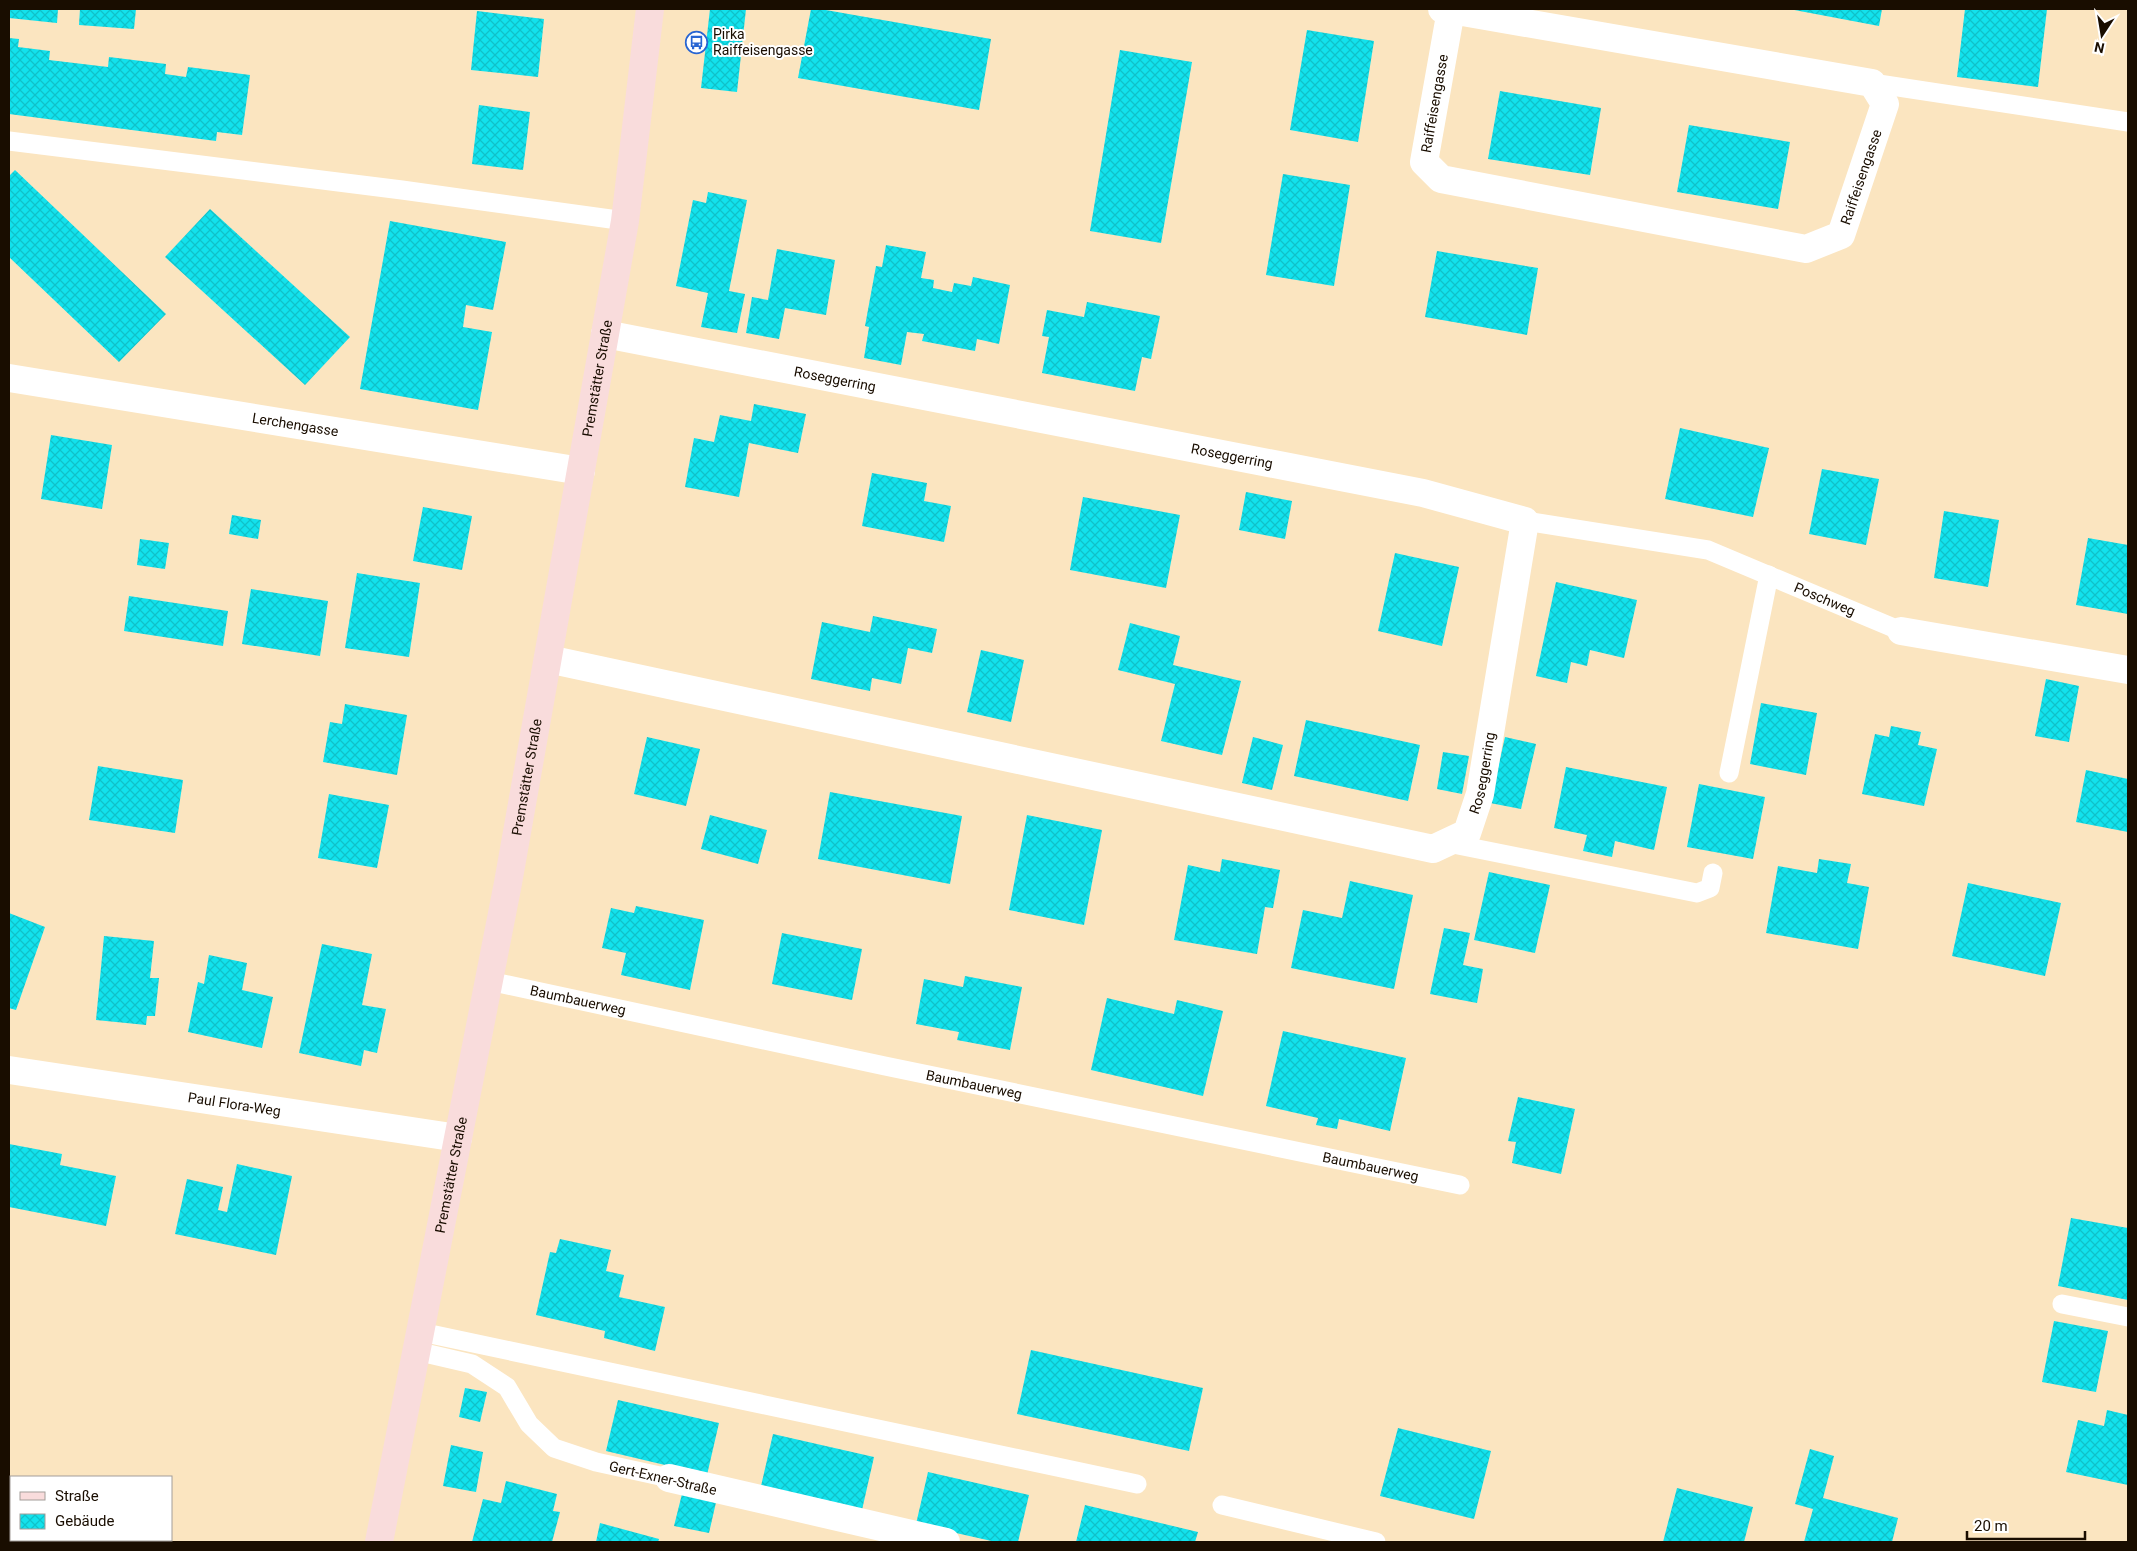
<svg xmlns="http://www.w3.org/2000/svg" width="2137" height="1551" font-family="Roboto,sans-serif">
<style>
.building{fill:url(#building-cross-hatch)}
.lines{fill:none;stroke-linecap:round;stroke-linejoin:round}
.service{stroke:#fff;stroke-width:19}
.minor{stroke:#fff;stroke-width:28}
.secondary{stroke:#f9dcdc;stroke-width:28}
.labels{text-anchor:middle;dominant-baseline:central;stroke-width:4;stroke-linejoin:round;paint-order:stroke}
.poi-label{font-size:14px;fill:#190d00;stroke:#fff;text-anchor:start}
.street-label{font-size:14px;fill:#190d00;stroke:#fff}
</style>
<defs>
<pattern id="building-cross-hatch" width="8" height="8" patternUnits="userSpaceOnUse" patternTransform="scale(1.25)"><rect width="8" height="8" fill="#12e2ed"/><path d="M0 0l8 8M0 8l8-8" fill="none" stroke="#10c1c9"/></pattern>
</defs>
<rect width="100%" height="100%" fill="#fbe5c0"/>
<path class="building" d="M 9,9 L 58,9 L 57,23 L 9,18 Z
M 80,9 L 136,9 L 134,29 L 79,25 Z
M 710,9 L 746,9 L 737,92 L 701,88 Z
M 811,9 L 820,9 L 991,39 L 979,110 L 798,78 Z
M 1789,9 L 1882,9 L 1879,26 Z
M 1965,9 L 2047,9 L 2038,87 L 1957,77 Z
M 477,11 L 544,19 L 538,77 L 471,70 Z
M 1307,30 L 1374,41 L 1358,142 L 1290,130 Z
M 9,38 L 19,39 L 18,47 L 50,51 L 49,60 L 108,67 L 109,57 L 166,64 L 165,74 L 186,77 L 188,67 L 250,75 L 242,135 L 217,132 L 216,141 L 9,114 Z
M 1120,50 L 1192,62 L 1161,243 L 1090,231 Z
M 1500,91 L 1601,108 L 1590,175 L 1488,159 Z
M 479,105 L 530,112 L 523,170 L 472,164 Z
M 1689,125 L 1790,142 L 1778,209 L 1677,192 Z
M 15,170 L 166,314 L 119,362 L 9,257 L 9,176 Z
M 1283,174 L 1350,185 L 1334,286 L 1266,275 Z
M 708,192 L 747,200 L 729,291 L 745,294 L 737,333 L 701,327 L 708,293 L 676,286 L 693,200 L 706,203 Z
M 210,209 L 350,337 L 305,385 L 165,257 Z
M 390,221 L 506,242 L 493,310 L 466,305 L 463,327 L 492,332 L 478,410 L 360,389 Z
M 886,245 L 926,252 L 921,278 L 934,280 L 933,288 L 952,292 L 954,283 L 971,286 L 973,277 L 1010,285 L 999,344 L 977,339 L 975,351 L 922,341 L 924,334 L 907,332 L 901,365 L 864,358 L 869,327 L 865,326 L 876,266 L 882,267 Z
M 777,249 L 835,260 L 826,315 L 785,308 L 779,339 L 746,333 L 752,297 L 768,300 Z
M 1437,251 L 1538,268 L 1527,335 L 1425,317 Z
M 1087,302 L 1160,316 L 1151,359 L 1142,357 L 1135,391 L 1042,373 L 1049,337 L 1042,336 L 1047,310 L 1084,317 Z
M 754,404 L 806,414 L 798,453 L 749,443 L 739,497 L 685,487 L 694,438 L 714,442 L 720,415 L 751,421 Z
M 1680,428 L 1769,448 L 1753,517 L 1665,499 Z
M 51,435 L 112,445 L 102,509 L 41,499 Z
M 1822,469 L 1879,479 L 1866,545 L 1809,534 Z
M 872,473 L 927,483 L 924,501 L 951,506 L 944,542 L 862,526 Z
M 1246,492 L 1292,501 L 1285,539 L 1239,530 Z
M 1083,497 L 1180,515 L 1166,588 L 1070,570 Z
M 423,507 L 472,516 L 462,570 L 413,561 Z
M 1944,511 L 1999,520 L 1988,587 L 1934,578 Z
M 232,515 L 261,520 L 258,539 L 229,534 Z
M 2088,538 L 2128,545 L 2128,614 L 2076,605 Z
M 140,539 L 169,543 L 165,569 L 137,565 Z
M 1395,553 L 1459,567 L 1442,646 L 1378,631 Z
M 357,573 L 420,583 L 409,657 L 345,648 Z
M 1556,582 L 1637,600 L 1624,658 L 1590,650 L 1587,666 L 1571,662 L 1567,683 L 1536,676 Z
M 251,589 L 328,601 L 320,656 L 242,644 Z
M 129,596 L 228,611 L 223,646 L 124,631 Z
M 873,616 L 937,629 L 932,653 L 908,648 L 901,684 L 872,678 L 870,691 L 811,679 L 822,622 L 870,632 Z
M 1130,623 L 1180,636 L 1173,665 L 1241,681 L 1222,755 L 1161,741 L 1175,684 L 1118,670 Z
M 981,650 L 1024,660 L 1011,722 L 967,712 Z
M 2046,679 L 2079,686 L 2069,742 L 2035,736 Z
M 1761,703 L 1817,713 L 1806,775 L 1750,764 Z
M 345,704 L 407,715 L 397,775 L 323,762 L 330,722 L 342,724 Z
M 1306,720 L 1420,745 L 1408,801 L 1294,776 Z
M 1891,726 L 1921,732 L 1918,745 L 1937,749 L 1924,806 L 1862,794 L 1875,734 L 1889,737 Z
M 647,737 L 700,749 L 686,806 L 634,794 Z
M 1253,737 L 1283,745 L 1272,790 L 1242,783 Z
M 1505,737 L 1536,744 L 1521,809 L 1490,803 Z
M 1443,752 L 1469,756 L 1462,794 L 1437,789 Z
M 98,766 L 183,780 L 175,833 L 89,820 Z
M 1566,767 L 1667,787 L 1654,850 L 1615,841 L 1612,857 L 1583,851 L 1587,835 L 1554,828 Z
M 2086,770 L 2128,779 L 2128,832 L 2076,822 Z
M 1699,784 L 1765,797 L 1753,859 L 1687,847 Z
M 830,792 L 962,816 L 950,884 L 818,859 Z
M 329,794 L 389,805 L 377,868 L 318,858 Z
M 710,815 L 767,830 L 758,864 L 701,849 Z
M 1027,815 L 1102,830 L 1084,925 L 1009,910 Z
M 1222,859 L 1280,870 L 1273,908 L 1265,907 L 1257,954 L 1174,940 L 1188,865 L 1220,872 Z
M 1819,859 L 1851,864 L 1847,883 L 1869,887 L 1858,949 L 1766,933 L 1778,866 L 1817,873 Z
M 1489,872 L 1550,885 L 1535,953 L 1474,940 Z
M 1350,881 L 1413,895 L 1394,989 L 1291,968 L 1303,910 L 1342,918 Z
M 1968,883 L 2061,903 L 2045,976 L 1952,956 Z
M 636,906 L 704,920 L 690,990 L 621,975 L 626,953 L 602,948 L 611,908 L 634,913 Z
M 9,913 L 45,927 L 16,1010 L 9,1008 Z
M 1444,928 L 1470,933 L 1463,965 L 1483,969 L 1477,1003 L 1430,994 Z
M 782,933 L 862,949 L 852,1000 L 772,984 Z
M 104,936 L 154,941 L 150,978 L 159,978 L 155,1016 L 147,1016 L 146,1025 L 96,1020 Z
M 322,944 L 372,954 L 362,1005 L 386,1009 L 377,1053 L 364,1050 L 361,1066 L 299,1053 Z
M 209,955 L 247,963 L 242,990 L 273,997 L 262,1048 L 188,1032 L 198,982 L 204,984 Z
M 965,976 L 1022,987 L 1010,1050 L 957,1040 L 959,1032 L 916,1024 L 924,979 L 963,987 Z
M 1107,998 L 1174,1014 L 1177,1000 L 1223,1011 L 1203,1096 L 1091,1070 Z
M 1283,1031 L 1406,1058 L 1390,1131 L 1339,1119 L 1337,1129 L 1316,1125 L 1318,1118 L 1266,1106 Z
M 1518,1097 L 1575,1109 L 1561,1174 L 1512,1163 L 1516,1142 L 1508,1141 Z
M 9,1144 L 62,1154 L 60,1165 L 116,1176 L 106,1226 L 9,1207 Z
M 237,1164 L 292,1176 L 276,1255 L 175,1234 L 187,1179 L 223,1187 L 218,1210 L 227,1212 Z
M 2071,1218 L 2128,1228 L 2128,1300 L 2058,1286 Z
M 560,1239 L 611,1250 L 606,1271 L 624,1275 L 619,1297 L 665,1307 L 655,1351 L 604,1338 L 605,1331 L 536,1315 L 550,1252 L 556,1253 Z
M 2054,1321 L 2108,1331 L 2096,1392 L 2042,1382 Z
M 1031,1350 L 1203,1388 L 1189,1451 L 1017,1414 Z
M 465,1388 L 487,1392 L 480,1422 L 459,1417 Z
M 618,1400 L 719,1423 L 707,1475 L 606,1451 Z
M 2107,1410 L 2128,1415 L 2128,1485 L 2066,1472 L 2078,1420 L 2104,1426 Z
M 1398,1428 L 1491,1451 L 1474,1519 L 1380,1496 Z
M 773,1434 L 874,1457 L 862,1510 L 761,1486 Z
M 451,1445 L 483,1452 L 476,1492 L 443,1486 Z
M 1810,1449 L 1834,1456 L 1823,1498 L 1898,1518 L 1892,1542 L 1804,1542 L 1813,1509 L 1795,1504 Z
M 928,1472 L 1029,1495 L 1018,1542 L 996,1542 L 916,1524 Z
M 506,1481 L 557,1494 L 553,1511 L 560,1512 L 552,1542 L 472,1542 L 483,1499 L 501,1503 Z
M 1677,1488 L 1753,1507 L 1744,1542 L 1663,1542 Z
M 683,1490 L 717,1498 L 709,1533 L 674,1526 Z
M 1085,1505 L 1198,1532 L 1195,1542 L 1076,1542 Z
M 600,1523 L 659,1539 L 658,1542 L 596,1542 Z"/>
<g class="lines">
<g class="service">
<path d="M 1872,83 L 2128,122"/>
<path d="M 9,141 L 402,190 L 625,221"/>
<path id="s1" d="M 1525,521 L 1708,550 L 1901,631"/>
<path d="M 1729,773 L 1769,575"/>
<path d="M 1448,843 L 1697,893 L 1710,888 L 1713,873"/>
<path id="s2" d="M 489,981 L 885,1066 L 1460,1185"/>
<path d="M 2062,1304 L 2128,1317"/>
<path d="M 421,1332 L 1137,1484"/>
<path d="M 416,1351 L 472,1364 L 507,1387 L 529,1424 L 554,1448 L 596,1462 L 669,1478"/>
<path d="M 1222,1505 L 1376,1542"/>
</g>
<g class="minor">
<path id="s3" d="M 1442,9 L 1451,10 L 1872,83 L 1885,104 L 1841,235 L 1806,249 L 1441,179 L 1424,162 L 1451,10"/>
<path id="s4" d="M 9,378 L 581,471"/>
<path d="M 1901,631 L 2128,670"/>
<path id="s5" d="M 548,659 L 1433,849 L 1467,833 L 1480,794 L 1525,521 L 1423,493 L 605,334"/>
<path id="s6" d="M 9,1070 L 458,1138"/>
<path d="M 669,1478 L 946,1542"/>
</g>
<path class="secondary" id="s7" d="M 379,1542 L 508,883 L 605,334 L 625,221 L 650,9"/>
</g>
<defs>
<symbol id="bus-ring" viewBox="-11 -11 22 22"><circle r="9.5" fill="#fff" stroke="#2865d2" stroke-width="1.5"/><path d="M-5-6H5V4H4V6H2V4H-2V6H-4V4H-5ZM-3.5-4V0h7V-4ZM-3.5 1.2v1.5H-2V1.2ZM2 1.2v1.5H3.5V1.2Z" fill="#2865d2"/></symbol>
</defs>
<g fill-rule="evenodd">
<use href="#bus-ring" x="684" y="30" width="25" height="25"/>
</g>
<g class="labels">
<g class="poi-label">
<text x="713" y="34">Pirka<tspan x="713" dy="16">Raiffeisengasse</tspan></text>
</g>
<g class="street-label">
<text stroke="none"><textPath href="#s3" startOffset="1092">Raiffeisengasse</textPath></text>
<text transform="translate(1861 177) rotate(-71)">Raiffeisengasse</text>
<text stroke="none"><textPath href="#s7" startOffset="1184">Premstätter Straße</textPath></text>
<text transform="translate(835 379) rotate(11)">Roseggerring</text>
<text stroke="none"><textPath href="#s4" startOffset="290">Lerchengasse</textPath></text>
<text transform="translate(1232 456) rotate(11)">Roseggerring</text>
<text stroke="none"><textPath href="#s1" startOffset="312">Poschweg</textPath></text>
<text stroke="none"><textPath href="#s5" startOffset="1005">Roseggerring</textPath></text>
<text stroke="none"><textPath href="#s7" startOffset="779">Premstätter Straße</textPath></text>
<text stroke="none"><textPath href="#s2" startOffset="91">Baumbauerweg</textPath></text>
<text stroke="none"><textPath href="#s2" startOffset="496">Baumbauerweg</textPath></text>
<text stroke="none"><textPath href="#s6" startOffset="228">Paul Flora-Weg</textPath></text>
<text stroke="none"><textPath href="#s2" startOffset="901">Baumbauerweg</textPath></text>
<text stroke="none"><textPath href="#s7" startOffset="374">Premstätter Straße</textPath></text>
<text transform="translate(663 1478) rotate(13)">Gert-Exner-Straße</text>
</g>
</g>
<rect width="2137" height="1551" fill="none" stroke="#190d00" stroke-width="20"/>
<rect x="10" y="1476" width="162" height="65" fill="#ffffff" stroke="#a39e99"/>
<rect x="20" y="1492" width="25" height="8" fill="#f9dcdc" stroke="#a39e99"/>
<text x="55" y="1501" font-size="15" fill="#190d00">Straße</text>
<rect x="20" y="1514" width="25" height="15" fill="url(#building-cross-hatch)" stroke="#a39e99"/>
<text x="55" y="1526" font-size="15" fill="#190d00">Gebäude</text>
<g transform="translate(2102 35) rotate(192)" stroke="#ffffff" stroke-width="4" paint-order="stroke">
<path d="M0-4L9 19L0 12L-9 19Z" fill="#190d00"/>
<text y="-8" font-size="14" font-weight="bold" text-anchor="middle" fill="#190d00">N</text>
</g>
<path d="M1967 1531v8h118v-8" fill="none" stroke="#190d00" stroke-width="2.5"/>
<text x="1974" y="1531" font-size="15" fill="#190d00" stroke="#ffffff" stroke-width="4" paint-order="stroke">20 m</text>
</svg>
